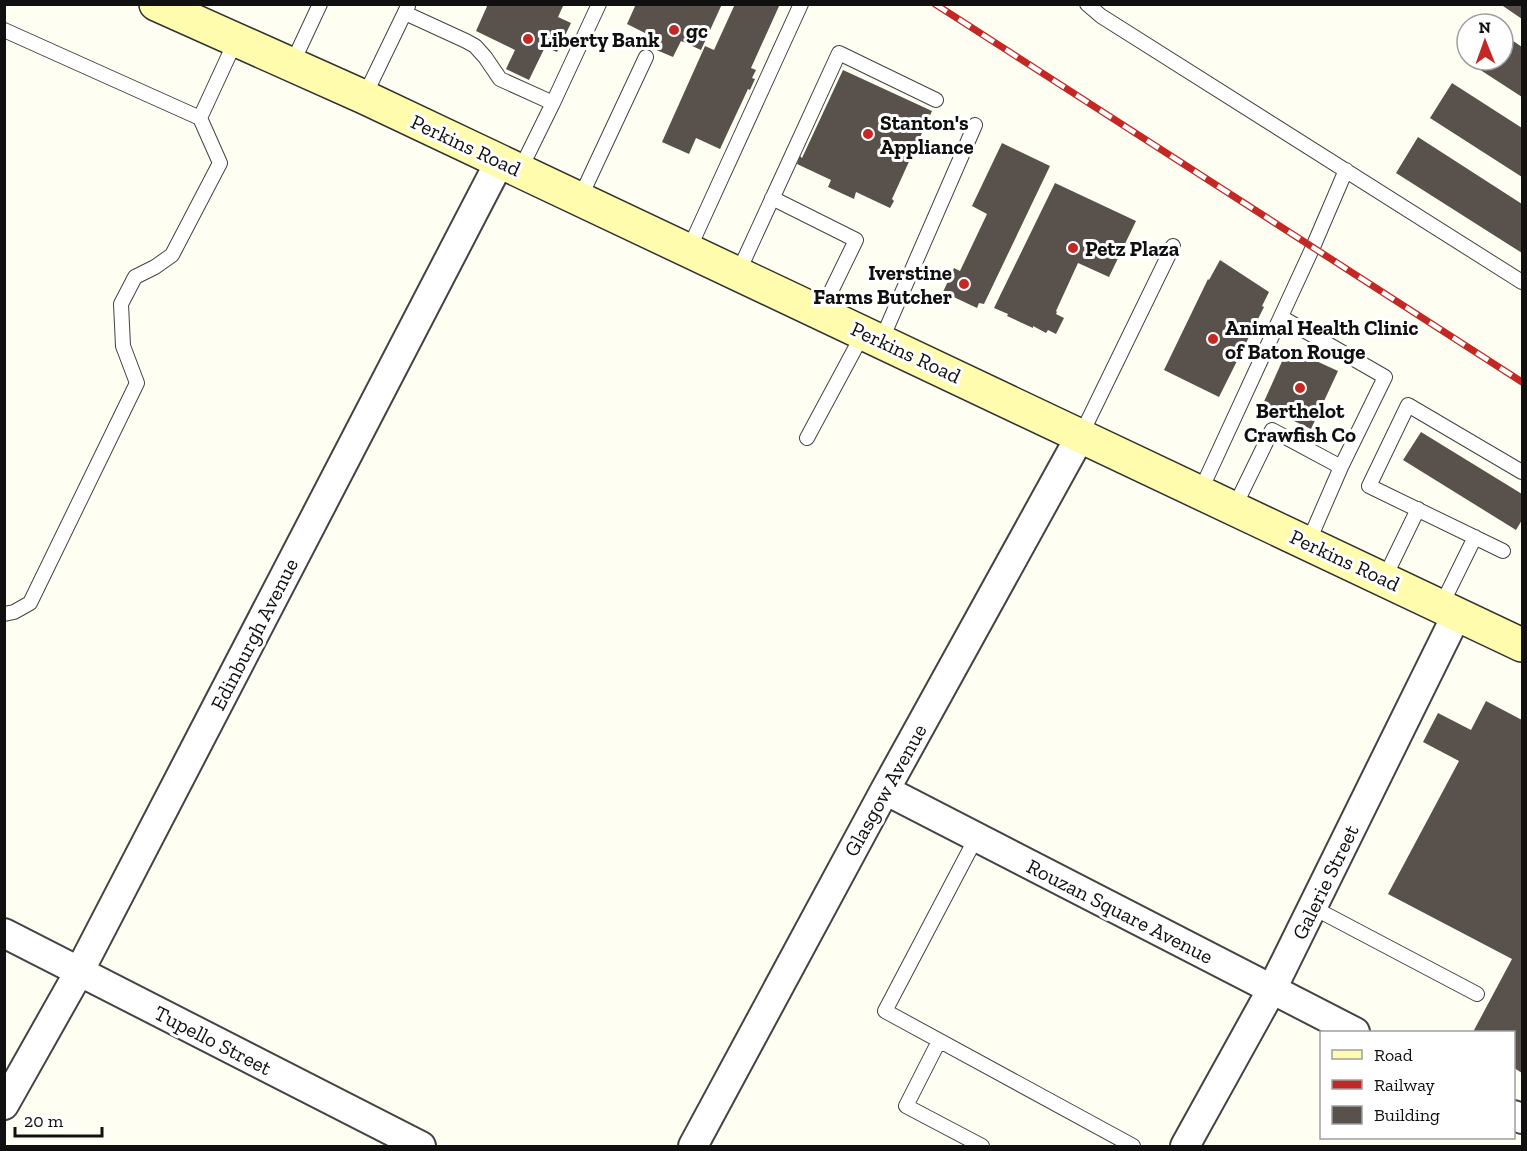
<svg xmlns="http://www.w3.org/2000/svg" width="1527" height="1151" font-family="'Zilla Slab',serif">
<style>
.building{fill:#59524c}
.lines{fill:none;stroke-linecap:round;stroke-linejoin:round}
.service-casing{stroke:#434343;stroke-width:16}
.minor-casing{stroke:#434343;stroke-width:32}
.secondary-casing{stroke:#323232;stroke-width:36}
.service{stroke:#fff;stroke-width:14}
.minor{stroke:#fff;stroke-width:28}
.secondary{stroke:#fffcae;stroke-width:33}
.rail-casing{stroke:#c42824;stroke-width:7}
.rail{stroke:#fff;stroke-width:4.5;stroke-dasharray:14;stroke-linecap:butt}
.poi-dot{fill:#c42824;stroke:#fff;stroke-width:2}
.labels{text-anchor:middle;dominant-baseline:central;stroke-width:6;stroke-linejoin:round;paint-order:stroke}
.poi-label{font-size:21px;font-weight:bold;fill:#101010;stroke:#fff;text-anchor:start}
.street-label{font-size:21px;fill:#101010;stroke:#fff}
</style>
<rect width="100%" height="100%" fill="#fffef3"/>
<path class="building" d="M 488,4 L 564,4 L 558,17 L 571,23 L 557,52 L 545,47 L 529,80 L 506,69 L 515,50 L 476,31 Z
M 636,4 L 722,4 L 701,50 L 681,41 L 673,57 L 647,46 L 651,36 L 627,24 Z
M 735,4 L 780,4 L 751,68 L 756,70 L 752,78 L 755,79 L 750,90 L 748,89 L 720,149 L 696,138 L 689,154 L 662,142 L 705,46 L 714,50 Z
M 1500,4 L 1522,4 L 1522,19 Z
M 1503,34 L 1522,47 L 1522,97 L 1465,60 L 1503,60 Z
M 843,70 L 932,111 L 892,199 L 894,201 L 890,208 L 856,192 L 854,199 L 828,187 L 831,180 L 797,164 L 800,156 L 802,158 Z
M 1452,83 L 1522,128 L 1522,177 L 1430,118 Z
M 1418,137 L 1522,204 L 1522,253 L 1396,173 Z
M 1002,143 L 1050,166 L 984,304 L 979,303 L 977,308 L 943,292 L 954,268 L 960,271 L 987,214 L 972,206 Z
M 1055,183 L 1136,221 L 1109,277 L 1078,263 L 1056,311 L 1057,312 L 1056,314 L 1064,318 L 1056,334 L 1048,330 L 1046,333 L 1033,326 L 1033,328 L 1007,316 L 1008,314 L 994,308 Z
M 1220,260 L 1269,292 L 1262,306 L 1264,307 L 1219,397 L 1164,370 L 1208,279 L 1209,280 Z
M 1288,348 L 1338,371 L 1311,429 L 1262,406 Z
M 1421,432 L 1522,494 L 1522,520 L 1516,530 L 1403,460 Z
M 1486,701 L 1522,720 L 1522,1073 L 1514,1068 L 1514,1032 L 1473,1032 L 1512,959 L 1388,894 L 1459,761 L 1423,742 L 1438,713 L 1471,730 Z"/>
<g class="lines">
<defs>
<path id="service" d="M 1087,4 L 1101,16 L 1522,282
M 405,13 L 466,41 L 475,46 L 485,57 L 500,79 L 553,103 L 520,170
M 4,30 L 200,118
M 292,64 L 320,4
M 364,97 L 408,6
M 553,103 L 599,4
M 580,198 L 646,57
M 772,198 L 856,240 L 821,312
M 689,249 L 801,4
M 738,273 L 839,53 L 936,100
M 1281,317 L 1385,377 L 1341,467
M 881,341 L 975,125
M 1081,435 L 1173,246
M 807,438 L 864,332
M 1200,492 L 1313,247 L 1346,170
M 1234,508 L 1272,430 L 1341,467 L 1308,543
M 1503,551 L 1369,486 L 1408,405 L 1522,472
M 1384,579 L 1418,509
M 1441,606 L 1475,537
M 4,614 L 14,612 L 30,603 L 137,383 L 123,346 L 121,304 L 135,277 L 155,267 L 172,255 L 220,163 L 200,118 L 236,40
M 976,838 L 885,1011 L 1133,1146
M 1312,907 L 1477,994
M 939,1041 L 906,1106 L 982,1146"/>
<path id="minor" d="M 885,790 L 1355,1032
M 4,933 L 421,1146
M 4,1105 L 79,972 L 500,161
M 1514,1115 L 1522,1119
M 693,1146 L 885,790 L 1081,435
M 1185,1146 L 1272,989 L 1457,614"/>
<path id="secondary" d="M 156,4 L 364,97 L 1522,645"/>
</defs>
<use href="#service" class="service-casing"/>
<use href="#minor" class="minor-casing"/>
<use href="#secondary" class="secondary-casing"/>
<use href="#service" class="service"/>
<use href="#minor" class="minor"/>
<use href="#secondary" class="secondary"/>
<defs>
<path id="rail" d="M 935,4 L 1522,382"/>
</defs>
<use href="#rail" class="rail-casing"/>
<use href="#rail" class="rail"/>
</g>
<g class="poi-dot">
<circle cx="674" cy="30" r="6"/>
<circle cx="528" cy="39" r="6"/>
<circle cx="868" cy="134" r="6"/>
<circle cx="1073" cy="248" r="6"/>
<circle cx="964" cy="284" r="6"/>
<circle cx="1213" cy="339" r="6"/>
<circle cx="1300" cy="388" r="6"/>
</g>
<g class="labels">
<g class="poi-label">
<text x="686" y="30">gc</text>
<text x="540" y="39">Liberty Bank</text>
<text x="880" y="122">Stanton's<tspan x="880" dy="24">Appliance</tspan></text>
<text x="1085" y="248">Petz Plaza</text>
<text x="952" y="272" text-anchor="end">Iverstine<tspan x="952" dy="24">Farms Butcher</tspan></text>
<text x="1225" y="327">Animal Health Clinic<tspan x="1225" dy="24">of Baton Rouge</tspan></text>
<text x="1300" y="410" text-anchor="middle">Berthelot<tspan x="1300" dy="24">Crawfish Co</tspan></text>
</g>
<g class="street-label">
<text transform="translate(466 145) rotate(25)">Perkins Road</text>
<text transform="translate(906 352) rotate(25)">Perkins Road</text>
<text transform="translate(1345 560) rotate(25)">Perkins Road</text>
<text transform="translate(254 634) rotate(-63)">Edinburgh Avenue</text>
<text transform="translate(885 790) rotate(-61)">Glasgow Avenue</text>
<text transform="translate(1325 882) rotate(-64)">Galerie Street</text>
<text transform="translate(1120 911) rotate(27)">Rouzan Square Avenue</text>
<text transform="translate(213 1040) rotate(27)">Tupello Street</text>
</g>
</g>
<rect width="1527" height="1151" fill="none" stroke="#101010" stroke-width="12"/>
<rect x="1320" y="1031" width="195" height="108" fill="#ffffff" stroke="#9f9f9f" stroke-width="1.5"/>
<rect x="1332" y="1050" width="30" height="9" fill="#fffcae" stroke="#9f9f9f" stroke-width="1.5"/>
<text x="1374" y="1061" font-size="18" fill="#101010">Road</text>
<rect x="1332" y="1080" width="30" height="9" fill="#c42824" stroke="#9f9f9f" stroke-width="1.5"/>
<text x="1374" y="1091" font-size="18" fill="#101010">Railway</text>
<rect x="1332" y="1106" width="30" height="18" fill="#59524c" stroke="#9f9f9f" stroke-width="1.5"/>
<text x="1374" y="1121" font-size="18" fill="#101010">Building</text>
<g transform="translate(1485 42) rotate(359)"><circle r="28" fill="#ffffff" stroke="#9f9f9f" stroke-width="1.5"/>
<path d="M0-4.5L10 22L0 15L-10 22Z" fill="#c42824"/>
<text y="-9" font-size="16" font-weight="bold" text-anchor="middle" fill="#101010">N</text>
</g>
<path d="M15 1127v9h87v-9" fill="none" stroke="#101010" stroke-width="3"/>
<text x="24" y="1127" font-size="18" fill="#101010" stroke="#ffffff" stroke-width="4.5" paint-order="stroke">20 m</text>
</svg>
